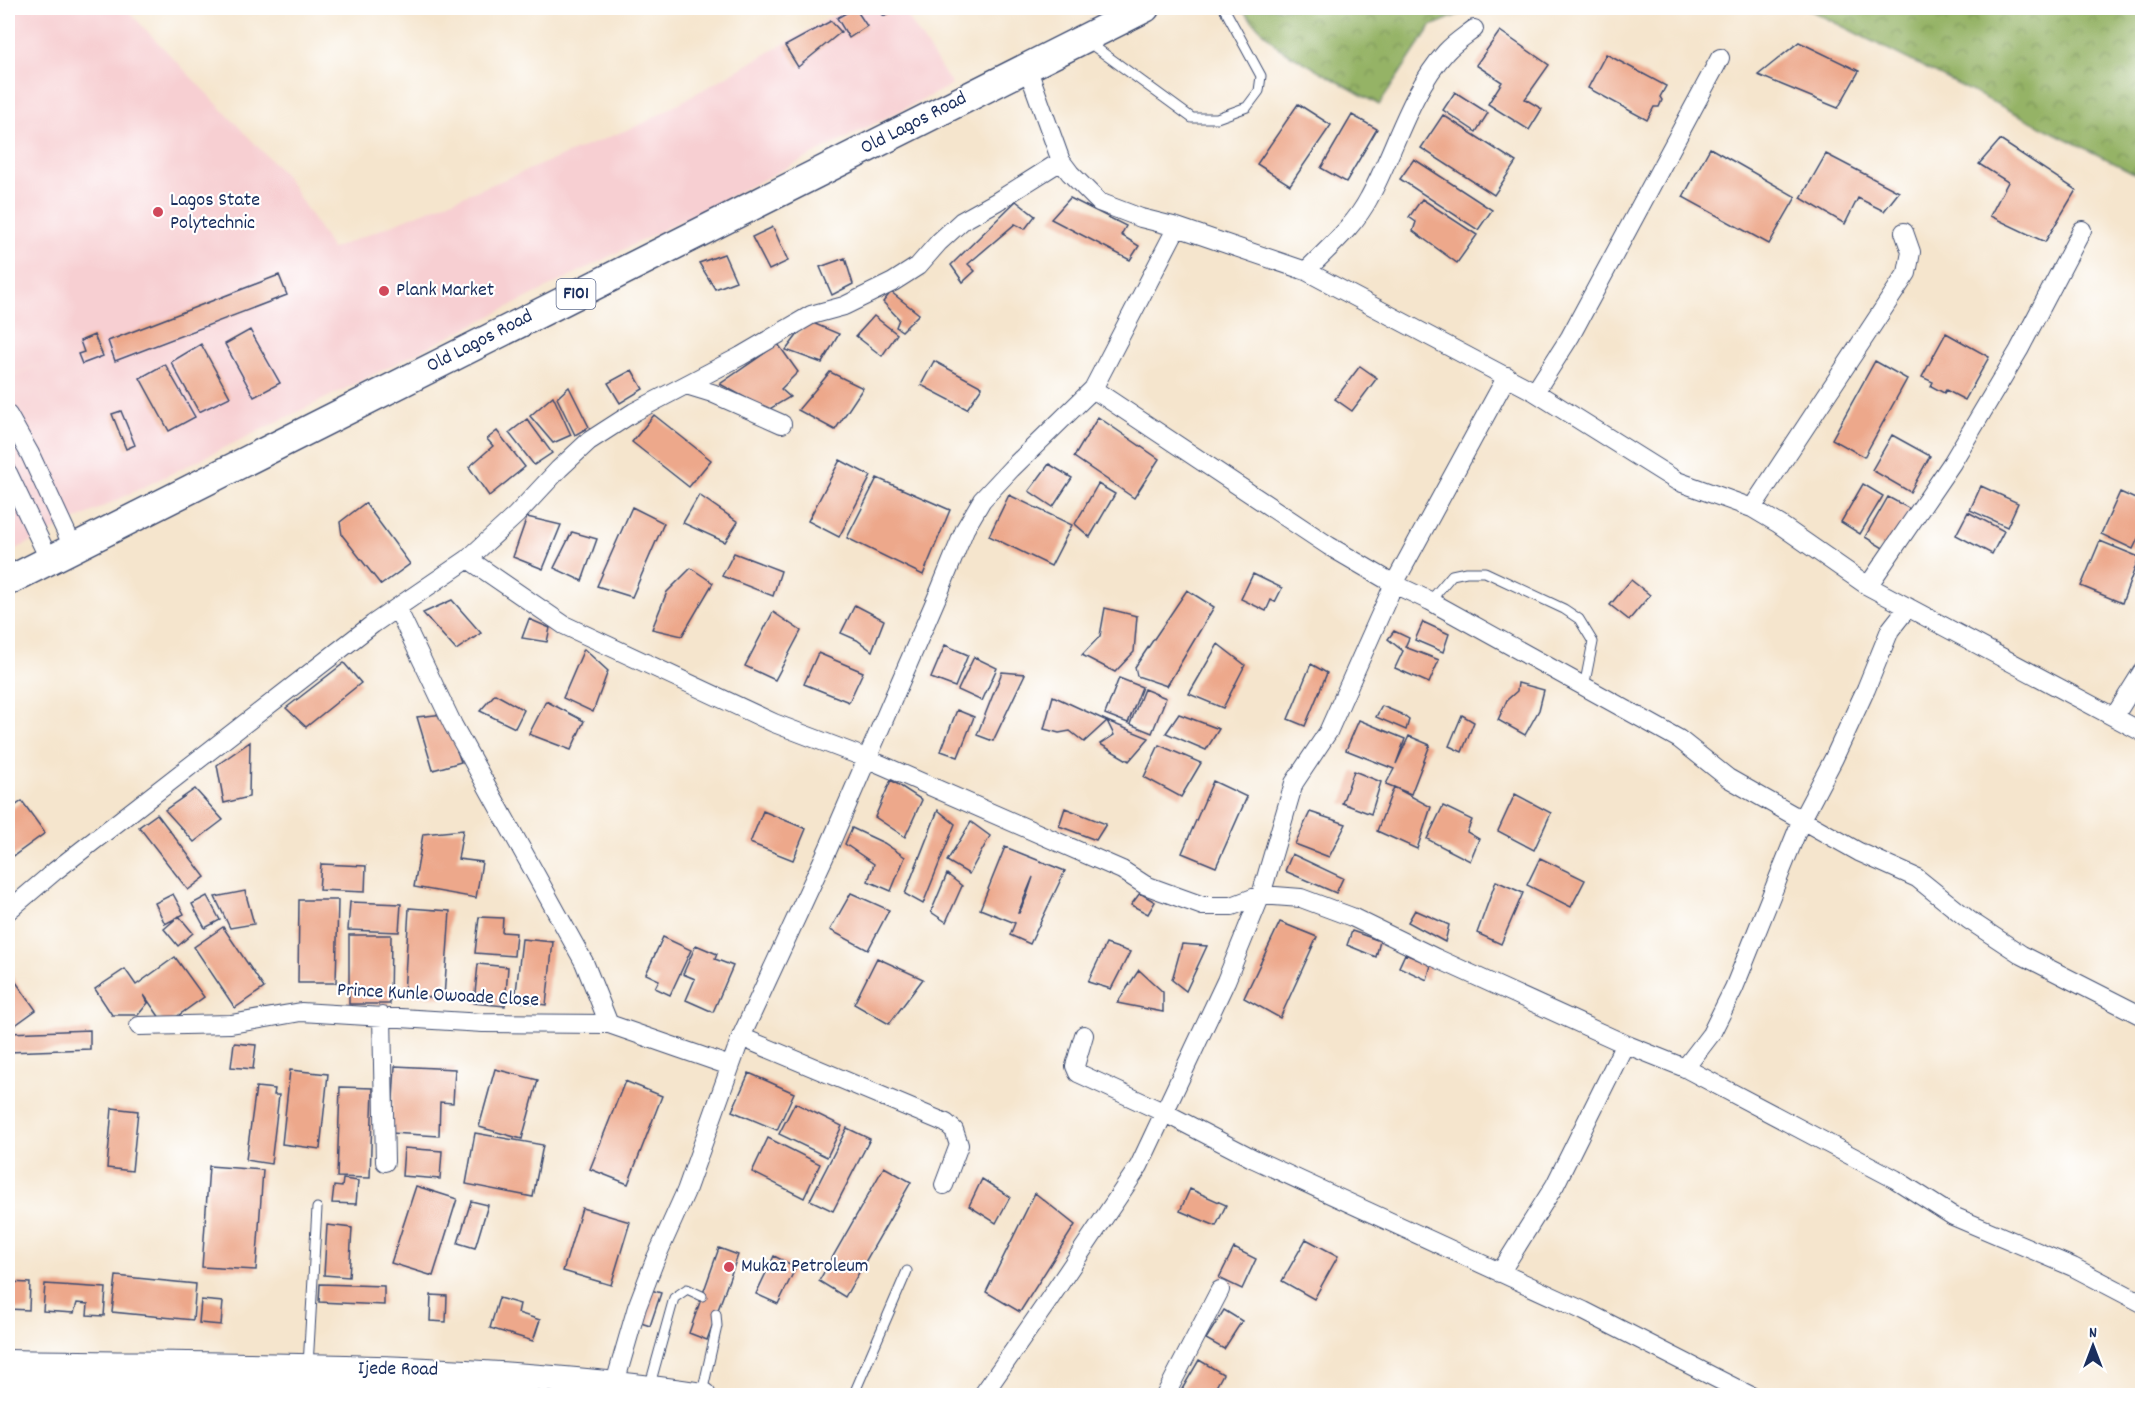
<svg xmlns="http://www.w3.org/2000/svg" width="2150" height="1403" font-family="Dekko,sans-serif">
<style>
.built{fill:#f7cfd2}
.forest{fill:url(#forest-crowns);stroke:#587162;stroke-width:1.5}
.building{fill:#eda88b;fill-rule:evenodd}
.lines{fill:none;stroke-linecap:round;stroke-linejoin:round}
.service-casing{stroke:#3c4a6f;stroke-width:11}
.minor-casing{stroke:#3c4a6f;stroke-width:20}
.secondary-casing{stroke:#3c4a6f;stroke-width:28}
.primary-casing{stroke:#3c4a6f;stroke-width:31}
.service{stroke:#fff;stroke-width:9}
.minor{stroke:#fff;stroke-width:18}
.secondary{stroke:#fff;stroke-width:26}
.primary{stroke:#fff;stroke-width:28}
.poi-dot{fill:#d1495b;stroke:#fff;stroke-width:2}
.labels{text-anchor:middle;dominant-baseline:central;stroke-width:4.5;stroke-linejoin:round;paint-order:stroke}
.shield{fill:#fff;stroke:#5f6d8e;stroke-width:1.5}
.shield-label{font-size:18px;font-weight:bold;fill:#1b2f5e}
.street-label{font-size:20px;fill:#1b2f5e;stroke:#fff}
.poi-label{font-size:20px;fill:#1b2f5e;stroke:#fff;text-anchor:start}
</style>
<defs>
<pattern id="forest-crowns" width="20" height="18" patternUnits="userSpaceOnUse" patternTransform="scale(1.5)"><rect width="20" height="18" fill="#95b366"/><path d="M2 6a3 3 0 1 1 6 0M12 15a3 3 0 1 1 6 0" fill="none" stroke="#799257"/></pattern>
</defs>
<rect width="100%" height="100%" fill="#fff"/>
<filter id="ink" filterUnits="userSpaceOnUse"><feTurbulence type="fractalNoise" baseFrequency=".0167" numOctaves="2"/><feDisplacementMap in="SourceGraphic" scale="12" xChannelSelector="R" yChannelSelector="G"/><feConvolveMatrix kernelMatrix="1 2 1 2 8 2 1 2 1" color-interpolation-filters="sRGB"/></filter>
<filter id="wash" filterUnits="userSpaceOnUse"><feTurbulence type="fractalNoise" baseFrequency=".008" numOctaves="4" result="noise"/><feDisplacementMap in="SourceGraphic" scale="24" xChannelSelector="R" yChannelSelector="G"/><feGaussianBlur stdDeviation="1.35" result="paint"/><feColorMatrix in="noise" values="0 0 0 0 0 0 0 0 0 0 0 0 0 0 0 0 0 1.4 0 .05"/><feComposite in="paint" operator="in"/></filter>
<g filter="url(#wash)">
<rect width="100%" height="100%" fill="#f5e5cd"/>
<path class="built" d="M 8,8 L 125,8 L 285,175 L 332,249 L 644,123 L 847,8 L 902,8 L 952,85 L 361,381 L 8,553 L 8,377 L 47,362 L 8,376 Z"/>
<path class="forest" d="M 1240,8 L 1474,8 L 1431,26 L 1379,105 L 1279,48 Z
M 1806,8 L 2142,8 L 2142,177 Z"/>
<g id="blocks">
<path class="building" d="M 855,8 L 867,26 L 849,38 L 837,18 Z
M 877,8 L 895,8 L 884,16 Z
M 934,8 L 952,8 L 939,16 Z
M 831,21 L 841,32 L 798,67 L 785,46 Z
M 1500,31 L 1549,65 L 1525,99 L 1542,109 L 1529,130 L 1488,104 L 1502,82 L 1476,65 Z
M 1799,42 L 1859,71 L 1838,108 L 1758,75 Z
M 1606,54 L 1666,86 L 1660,97 L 1662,100 L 1659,107 L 1654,107 L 1647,120 L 1588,88 Z
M 1455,92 L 1488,113 L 1476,132 L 1443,110 Z
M 1298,104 L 1331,125 L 1290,185 L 1257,164 Z
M 1352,115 L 1377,129 L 1346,182 L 1321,168 Z
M 1443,115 L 1516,162 L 1494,195 L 1421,148 Z
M 2000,140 L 2076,190 L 2045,242 L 1990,216 L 2008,182 L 1979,164 Z
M 1710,148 L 1796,197 L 1769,244 L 1683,197 Z
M 1826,154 L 1899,192 L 1884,211 L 1858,198 L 1845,224 L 1801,198 Z
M 1414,159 L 1492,210 L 1478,230 L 1400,179 Z
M 1070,198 L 1126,226 L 1121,235 L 1139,246 L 1130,260 L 1051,219 Z
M 1422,199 L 1477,235 L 1457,263 L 1413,231 L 1416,222 L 1409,217 Z
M 1016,201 L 1035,216 L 1025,229 L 1015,224 L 968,264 L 975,271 L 963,282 L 951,265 Z
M 773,227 L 788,261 L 769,270 L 752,237 Z
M 724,254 L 736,281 L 715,289 L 699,263 Z
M 845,258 L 853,284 L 832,295 L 820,267 Z
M 279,275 L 287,295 L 115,361 L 108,341 Z
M 891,292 L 919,314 L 902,331 L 896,327 L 899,319 L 883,302 Z
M 874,316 L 897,334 L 882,356 L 856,336 Z
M 808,321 L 839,334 L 822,363 L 786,350 Z
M 250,330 L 280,383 L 254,397 L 225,344 Z
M 1946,333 L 1989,357 L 1965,400 L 1946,390 L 1944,393 L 1931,386 L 1933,382 L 1922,377 Z
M 94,335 L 103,356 L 82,364 L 78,354 L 84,352 L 80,341 Z
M 201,344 L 230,397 L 199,412 L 171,362 Z
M 778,344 L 798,372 L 781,389 L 790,397 L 768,410 L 720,384 Z
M 934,361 L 982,387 L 967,409 L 921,385 Z
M 1875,361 L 1907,379 L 1864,457 L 1832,439 Z
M 165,364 L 195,417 L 169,431 L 140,378 Z
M 1360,366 L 1377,378 L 1352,411 L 1335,399 Z
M 632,370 L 643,389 L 620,403 L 608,383 Z
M 830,372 L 863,388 L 835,430 L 798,410 Z
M 569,387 L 589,427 L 575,435 L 557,398 Z
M 553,396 L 571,435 L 553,443 L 530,416 Z
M 121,411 L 135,445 L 126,449 L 112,414 Z
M 654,415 L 711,460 L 689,487 L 632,442 Z
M 1098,417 L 1159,459 L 1134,498 L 1074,457 Z
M 527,419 L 552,453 L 534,465 L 509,433 Z
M 497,431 L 525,467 L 489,496 L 469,467 L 493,446 L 487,439 Z
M 1892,435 L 1930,456 L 1910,492 L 1872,470 Z
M 840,460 L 871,476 L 839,537 L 808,521 Z
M 1049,464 L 1072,478 L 1053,507 L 1029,491 Z
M 877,478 L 950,510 L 923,575 L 847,538 Z
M 1098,484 L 1115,494 L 1090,537 L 1075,524 Z
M 1863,484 L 1883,496 L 1860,534 L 1841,522 Z
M 1981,486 L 2018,503 L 2007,527 L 1970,510 Z
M 2120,492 L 2142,502 L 2142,530 L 2133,549 L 2101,534 Z
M 699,495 L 738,522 L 725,542 L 683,523 Z
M 1009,495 L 1072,525 L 1051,566 L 989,536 Z
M 1888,497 L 1912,510 L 1888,551 L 1865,537 Z
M 365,503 L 410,564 L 381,585 L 342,535 L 340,522 Z
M 632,507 L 664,523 L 632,597 L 597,586 Z
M 1968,512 L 2004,531 L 1992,554 L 1956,535 Z
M 527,517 L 561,525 L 543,569 L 513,557 Z
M 572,532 L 597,539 L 582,581 L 554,568 Z
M 2100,541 L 2139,557 L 2122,603 L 2081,586 Z
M 734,553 L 781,571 L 773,596 L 722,576 Z
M 691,568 L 713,583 L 682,636 L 652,629 L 667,592 Z
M 1253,574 L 1282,588 L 1275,602 L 1271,600 L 1266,611 L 1241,599 Z
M 1631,580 L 1650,595 L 1629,620 L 1610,605 Z
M 1187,590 L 1214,607 L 1167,686 L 1137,676 L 1135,667 Z
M 452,600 L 481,633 L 456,650 L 423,613 Z
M 855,605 L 884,620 L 872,651 L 857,640 L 841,633 Z
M 1105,608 L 1137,616 L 1134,652 L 1115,672 L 1082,655 L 1100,636 Z
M 773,612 L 801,631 L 775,680 L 745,666 Z
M 529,619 L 550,628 L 547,642 L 522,638 Z
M 1423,622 L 1449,634 L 1443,652 L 1415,640 Z
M 1394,631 L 1409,638 L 1405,647 L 1439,660 L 1429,683 L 1395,668 L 1403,651 L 1388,639 Z
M 1218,644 L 1245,665 L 1223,708 L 1189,694 Z
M 945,645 L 968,655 L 955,687 L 931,678 Z
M 584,649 L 608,671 L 593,712 L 563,698 Z
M 818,653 L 863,672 L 849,702 L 804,684 Z
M 974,657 L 997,668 L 982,701 L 958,690 Z
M 344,663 L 361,683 L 306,727 L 286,708 Z
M 1311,664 L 1327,673 L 1305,726 L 1288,719 Z
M 1002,672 L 1025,674 L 993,741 L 977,735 Z
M 1119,678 L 1142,687 L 1128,723 L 1105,714 Z
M 1518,683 L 1544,690 L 1539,710 L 1525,735 L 1498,720 L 1507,700 L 1517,691 Z
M 1144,689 L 1166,698 L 1152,733 L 1130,724 Z
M 495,694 L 524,710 L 515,728 L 480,711 Z
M 1053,696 L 1107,721 L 1149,738 L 1129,761 L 1100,744 L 1114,735 L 1107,721 L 1084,742 L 1070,731 L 1059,733 L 1044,729 Z
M 546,701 L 584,721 L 571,750 L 529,734 Z
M 1382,706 L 1401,714 L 1409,720 L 1406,730 L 1376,717 Z
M 957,710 L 974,717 L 958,757 L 941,751 Z
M 444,714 L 461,762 L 433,770 L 417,717 Z
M 1179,714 L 1219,729 L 1206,750 L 1166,733 Z
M 1462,715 L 1474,722 L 1462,752 L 1449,746 Z
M 1359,720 L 1405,739 L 1396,764 L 1409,736 L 1430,745 L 1411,794 L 1386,784 L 1394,769 L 1346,750 Z
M 250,742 L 249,797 L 224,803 L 217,765 Z
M 1159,745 L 1201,763 L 1181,797 L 1144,777 Z
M 1354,771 L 1381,782 L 1371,814 L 1342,803 Z
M 891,780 L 922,800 L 905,837 L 875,817 Z
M 1213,781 L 1247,797 L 1216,867 L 1182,853 Z
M 1394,787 L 1431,807 L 1417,849 L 1377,831 Z
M 195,789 L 223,820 L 194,842 L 165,810 Z
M 1515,794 L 1551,813 L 1534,850 L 1498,831 Z
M 22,801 L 45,833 L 8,860 L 8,811 Z
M 1443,806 L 1472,820 L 1467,832 L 1479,839 L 1470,861 L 1427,839 Z
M 1065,808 L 1106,824 L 1096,840 L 1059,826 Z
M 938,810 L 955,824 L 923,904 L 905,894 Z
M 763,811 L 806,829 L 793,860 L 750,843 Z
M 1310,812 L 1346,824 L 1329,857 L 1295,844 Z
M 157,814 L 205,877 L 188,890 L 139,827 Z
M 971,822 L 990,836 L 969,874 L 947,861 Z
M 852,828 L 884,843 L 905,857 L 891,891 L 868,881 L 874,864 L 845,844 Z
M 463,830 L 458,859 L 482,862 L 476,898 L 414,887 L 423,834 Z
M 1005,847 L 1065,871 L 1030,944 L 1010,935 L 1015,923 L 980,909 ZM 1033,877 L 1026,898 L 1019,913 L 1018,913 Z
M 1292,854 L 1343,878 L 1336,893 L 1285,871 Z
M 1540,858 L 1585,880 L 1571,907 L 1527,885 Z
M 321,864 L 366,866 L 365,892 L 319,890 Z
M 947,874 L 962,886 L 946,922 L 931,912 Z
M 1496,881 L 1523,893 L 1501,944 L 1477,933 Z
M 245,891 L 254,924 L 230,928 L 215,897 Z
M 851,893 L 889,910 L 868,950 L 830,930 Z
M 1140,893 L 1155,902 L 1148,914 L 1131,905 Z
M 173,894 L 184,914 L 165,924 L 155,903 Z
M 207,896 L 220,920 L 205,928 L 192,904 Z
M 299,900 L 338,900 L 336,983 L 298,983 Z
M 350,902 L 401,904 L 399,932 L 348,930 Z
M 409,908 L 450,911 L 444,998 L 404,995 Z
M 1415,910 L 1449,925 L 1445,942 L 1408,922 Z
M 179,916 L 193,933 L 178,946 L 164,929 Z
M 479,917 L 503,918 L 502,932 L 516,933 L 514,956 L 475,953 Z
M 1280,922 L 1317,937 L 1280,1018 L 1244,998 Z
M 223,927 L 264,988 L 235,1008 L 194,947 Z
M 1352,931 L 1380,941 L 1376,957 L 1347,945 Z
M 349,935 L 391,935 L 390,1004 L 349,1004 Z
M 663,937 L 691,950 L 670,995 L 655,988 L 659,980 L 646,974 Z
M 522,939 L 553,942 L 546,1005 L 515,1001 Z
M 1106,944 L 1130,952 L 1111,989 L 1088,982 Z
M 1182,944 L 1207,946 L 1186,991 L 1172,980 Z
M 696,945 L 717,954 L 715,959 L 733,966 L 713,1012 L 686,1000 L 695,979 L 683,974 Z
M 1405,954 L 1431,965 L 1427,980 L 1399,967 Z
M 175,957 L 204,997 L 165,1025 L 144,995 L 148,1003 L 138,1015 L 112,1015 L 95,989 L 125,969 L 136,985 Z
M 877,958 L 923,979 L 889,1024 L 854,1004 Z
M 478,964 L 508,967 L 505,1006 L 474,1003 Z
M 1139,970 L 1163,992 L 1163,1012 L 1117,1003 Z
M 8,971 L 36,1010 L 14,1026 L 8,1017 Z
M 90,1030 L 90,1049 L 8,1052 L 8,1033 Z
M 234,1043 L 256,1045 L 253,1069 L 231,1067 Z
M 395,1066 L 455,1069 L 453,1103 L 440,1102 L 439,1136 L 391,1133 Z
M 495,1069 L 538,1080 L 522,1139 L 479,1127 Z
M 290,1070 L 328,1074 L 320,1149 L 282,1144 Z
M 749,1073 L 794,1093 L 777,1130 L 732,1111 Z
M 625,1081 L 662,1096 L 628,1184 L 590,1169 Z
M 256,1087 L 275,1089 L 274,1095 L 279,1095 L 271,1164 L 246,1160 Z
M 340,1087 L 373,1088 L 370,1178 L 337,1177 Z
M 795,1103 L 842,1126 L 827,1157 L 779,1134 Z
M 112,1108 L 138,1111 L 132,1171 L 107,1168 Z
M 847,1128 L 870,1139 L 833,1211 L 810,1200 Z
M 475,1133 L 543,1145 L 533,1197 L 466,1184 Z
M 768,1138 L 820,1164 L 804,1198 L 752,1172 Z
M 404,1148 L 442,1151 L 440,1179 L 402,1176 Z
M 209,1166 L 263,1170 L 256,1270 L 202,1267 Z
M 884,1167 L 911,1182 L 845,1297 L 819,1281 Z
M 343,1179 L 358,1181 L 356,1204 L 332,1203 L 334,1186 L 342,1187 Z
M 982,1179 L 1010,1197 L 996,1223 L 969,1206 Z
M 416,1186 L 457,1199 L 433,1276 L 391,1263 Z
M 1190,1189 L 1226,1205 L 1216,1226 L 1180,1211 Z
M 1035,1193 L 1075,1225 L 1020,1312 L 986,1292 Z
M 471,1201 L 488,1205 L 475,1248 L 458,1243 Z
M 582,1208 L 630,1222 L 611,1285 L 563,1271 Z
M 327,1225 L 352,1228 L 349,1277 L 324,1275 Z
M 1306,1239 L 1338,1256 L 1314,1299 L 1282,1281 Z
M 719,1248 L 738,1255 L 707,1340 L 689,1333 Z
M 1234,1248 L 1256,1259 L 1242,1289 L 1219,1278 Z
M 774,1256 L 796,1267 L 778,1304 L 756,1294 Z
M 116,1276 L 196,1284 L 193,1320 L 112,1312 Z
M 8,1282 L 30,1283 L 29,1310 L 8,1309 Z
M 45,1284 L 106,1288 L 104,1316 L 87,1315 L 88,1304 L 77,1303 L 74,1313 L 43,1311 Z
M 320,1284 L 384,1286 L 384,1305 L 319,1302 Z
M 651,1290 L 661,1293 L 650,1326 L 641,1323 Z
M 431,1295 L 447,1296 L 446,1322 L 430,1321 Z
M 499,1298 L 520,1304 L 518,1313 L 540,1320 L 533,1341 L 490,1328 Z
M 201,1300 L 223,1302 L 221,1325 L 199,1323 Z
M 1224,1310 L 1242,1321 L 1224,1349 L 1206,1339 Z
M 1199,1360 L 1223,1374 L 1211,1396 L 1178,1396 Z"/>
</g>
</g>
<g filter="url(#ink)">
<use href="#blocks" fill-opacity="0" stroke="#3c4a6f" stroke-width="1.5"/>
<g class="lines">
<defs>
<path id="service" d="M 1088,42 L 1192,118 L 1217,118 L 1247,107 L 1259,91 L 1261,76 L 1224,8
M 1430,601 L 1452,575 L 1466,572 L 1485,572 L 1564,609 L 1579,619 L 1593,642 L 1584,687
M 308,1366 L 317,1208
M 649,1388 L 674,1298 L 687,1289 L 702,1296
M 702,1393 L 717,1326 L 716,1314
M 853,1396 L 907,1271"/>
<path id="minor" d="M 1027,67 L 1061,161 L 1070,173 L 1099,202 L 1141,218 L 1177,227 L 1306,271 L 1535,392 L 1677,481 L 1752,508 L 1779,524 L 1868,586 L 2142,732
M 1306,271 C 1328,248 1354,227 1369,198 C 1395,151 1409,93 1446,52 C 1454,43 1465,36 1474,29
M 686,385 L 712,393 L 782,424
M 1093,389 L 1329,546 L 1394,584 L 1430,601 L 1679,739 L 1728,778 L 1786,811 L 1859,852 L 1917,878 L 1969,920 L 2022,955 L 2142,1016
M 1535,392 L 1570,337 L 1720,58
M 8,415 L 30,454 L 74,549
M 8,473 L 49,559
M 1752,508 L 1907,273 L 1911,252 L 1904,232
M 468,559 L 564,625 L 774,723 L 866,758 L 1122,870 L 1145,885 L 1203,906 L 1232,906 L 1261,895 L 1301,898 L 1352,917 L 1436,958 L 1625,1044 L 1685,1068 L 1895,1179 L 1953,1216 L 2073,1267 L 2142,1303
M 1868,586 L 1952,463 L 2019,350 L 2082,230
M 397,608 L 453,725 L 584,962 L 609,1024
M 2114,717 L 2142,672
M 8,911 L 55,871 L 373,624 L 468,559 L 516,515 L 559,469 L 589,441 L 634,412 L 741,356 L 811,315 L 844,306 L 893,282 L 918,266 L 939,242 L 962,221 L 996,202 L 1061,161
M 382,1016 L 385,1162
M 139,1026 L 231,1024 L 301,1012 L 483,1023 L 609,1024 L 730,1066
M 1084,1035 L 1075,1066 L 1078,1073 L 1165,1113 L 1254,1159 L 1584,1311 L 1751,1396
M 741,1037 L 946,1123 L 954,1130 L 959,1145 L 944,1185
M 1685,1068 L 1711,1034 L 1734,988 L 1802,819 L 1834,758 L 1866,689 L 1890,630 L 1908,607
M 1500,1273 L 1555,1185 L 1625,1044
M 615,1383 L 637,1307 L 655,1260 L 686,1191 L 741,1037 L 828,849 L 940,590 L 965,529 L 982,500 L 1011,469 L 1093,389 L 1177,227
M 982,1396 L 1046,1304 L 1139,1166 L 1226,981 L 1261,895 L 1294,783 L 1328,732 L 1394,584 L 1507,376
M 1165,1396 L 1220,1290"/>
<path id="secondary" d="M 8,1363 C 240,1367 473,1362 703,1396
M 8,1383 L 302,1390 L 446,1390 L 516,1396"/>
<path id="primary" d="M 8,581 L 1145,8"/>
</defs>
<use href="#service" class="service-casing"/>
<use href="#minor" class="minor-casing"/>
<use href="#secondary" class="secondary-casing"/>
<use href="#primary" class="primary-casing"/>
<use href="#service" class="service"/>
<use href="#minor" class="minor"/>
<use href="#secondary" class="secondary"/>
<use href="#primary" class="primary"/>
</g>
</g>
<g class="poi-dot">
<circle cx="158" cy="212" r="6"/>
<circle cx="384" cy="291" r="6"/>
<circle cx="729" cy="1267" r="6"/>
</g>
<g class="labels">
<rect class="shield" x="556.5" y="279" width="39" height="30" rx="4.5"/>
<g class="shield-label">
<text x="576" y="294">F101</text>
</g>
<g class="street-label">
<text transform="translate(914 124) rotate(-27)">Old Lagos Road</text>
<text transform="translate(480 342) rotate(-27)">Old Lagos Road</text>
<text transform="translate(438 996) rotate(3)">Prince Kunle Owoade Close</text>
<text transform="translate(398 1370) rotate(1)">Ijede Road</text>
</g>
<g class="poi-label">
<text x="170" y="201">Lagos State<tspan x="170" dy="23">Polytechnic</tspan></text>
<text x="396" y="291">Plank Market</text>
<text x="741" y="1267">Mukaz Petroleum</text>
</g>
</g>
<rect width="2150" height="1403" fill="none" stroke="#fff" stroke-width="30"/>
<g transform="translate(2093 1346)" stroke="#ffffff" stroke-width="4.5" paint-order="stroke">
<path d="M0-4.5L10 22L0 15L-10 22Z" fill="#1b2f5e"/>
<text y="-9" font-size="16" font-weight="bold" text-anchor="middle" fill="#1b2f5e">N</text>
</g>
</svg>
